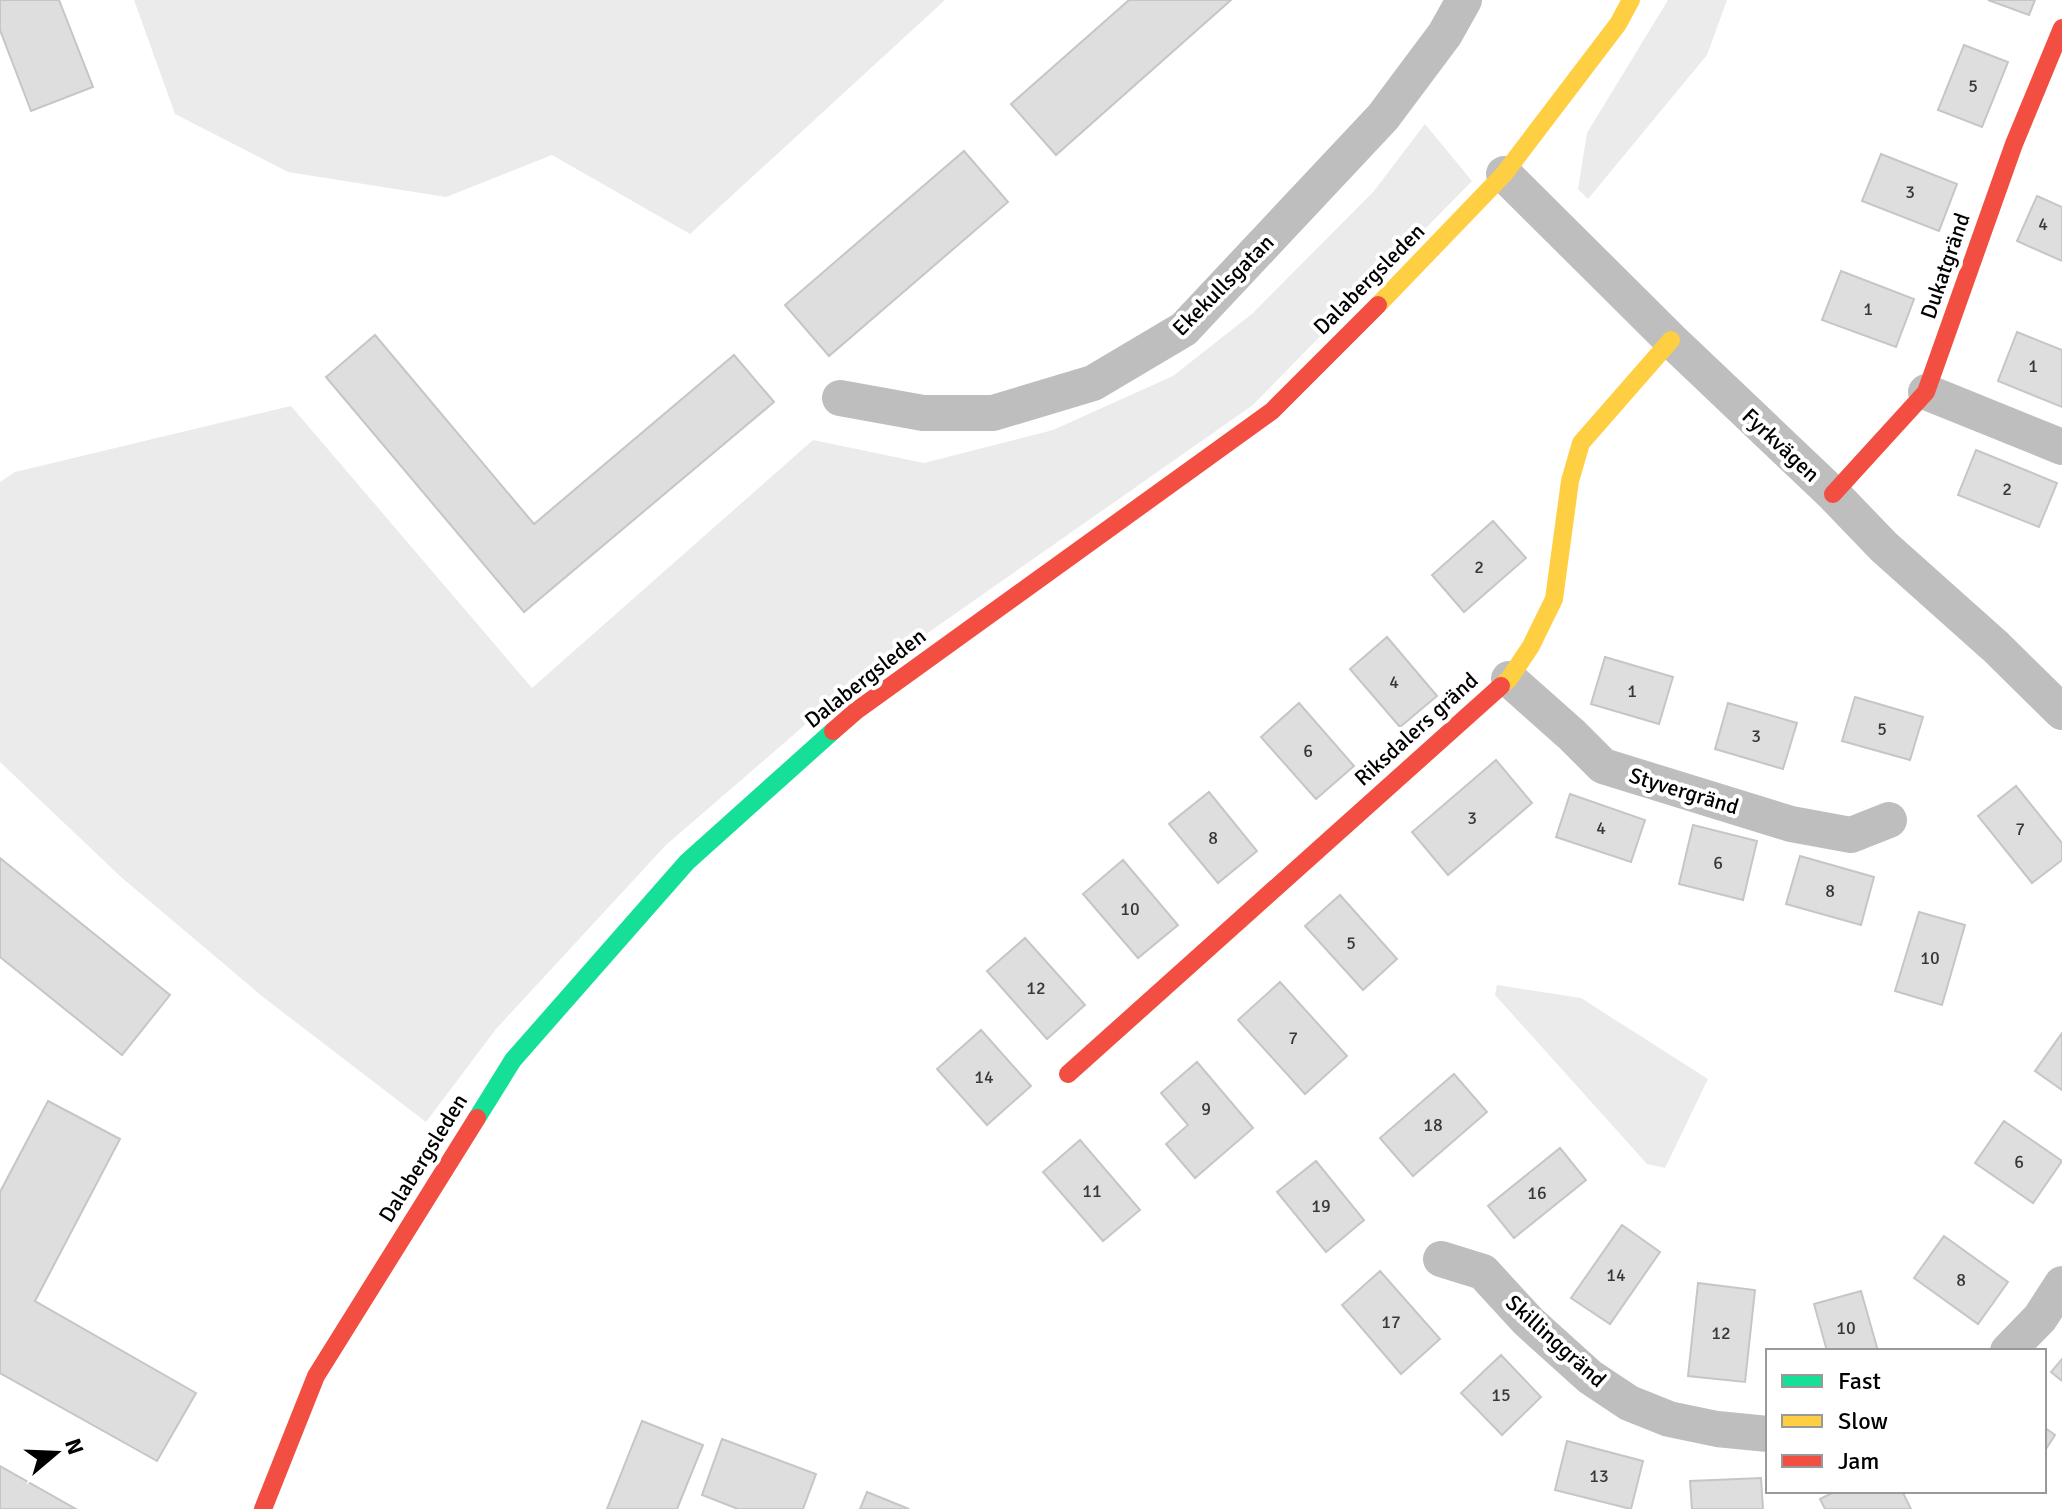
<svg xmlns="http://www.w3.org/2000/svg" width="2062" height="1509" font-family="Signika,sans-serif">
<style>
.green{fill:#ebebeb}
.building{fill:#dedede;stroke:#c6c6c6;stroke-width:2}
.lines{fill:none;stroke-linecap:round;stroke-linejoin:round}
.street{stroke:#bebebe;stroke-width:36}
.fast{stroke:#16e098;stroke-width:18}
.slow{stroke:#ffcf43;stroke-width:18}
.jam{stroke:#f24e42;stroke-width:18}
.labels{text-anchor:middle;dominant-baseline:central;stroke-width:8;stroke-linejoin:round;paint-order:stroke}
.number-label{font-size:18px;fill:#383838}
.street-label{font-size:22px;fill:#000;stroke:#fff}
</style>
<rect width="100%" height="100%" fill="#fff"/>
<path class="green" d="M 134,0 L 945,0 L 690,234 L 552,155 L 446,197 L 288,172 L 175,114 Z
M 1668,0 L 1727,0 L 1707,55 L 1588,199 L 1578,189 L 1587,133 Z
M 1425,124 L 1472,181 L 1253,405 L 842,693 L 666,845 L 496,1029 L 426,1122 L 263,997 L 121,877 L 0,762 L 0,482 L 15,472 L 291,406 L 532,688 L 813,440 L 924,463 L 1053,430 L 1173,376 L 1253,313 L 1374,191 Z
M 1497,985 L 1581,998 L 1708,1079 L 1665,1168 L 1647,1164 L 1495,995 Z"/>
<path class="building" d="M 0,0 L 59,0 L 93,87 L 31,111 L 0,30 Z
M 1129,0 L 1231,0 L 1056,155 L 1011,104 Z
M 1988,0 L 2035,0 L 2029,15 Z
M 1964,45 L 2008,62 L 1982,127 L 1938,110 Z
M 964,151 L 1008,202 L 829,356 L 785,305 Z
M 1881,154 L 1957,184 L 1939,231 L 1862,201 Z
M 2037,196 L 2062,207 L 2062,261 L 2017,241 Z
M 1841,271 L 1914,299 L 1896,347 L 1822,320 Z
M 2017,332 L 2062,350 L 2062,407 L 1998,381 Z
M 375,335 L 534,524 L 734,355 L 774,402 L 524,612 L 326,377 Z
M 1976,450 L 2057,483 L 2039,527 L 1958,495 Z
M 1493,521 L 1526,558 L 1464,612 L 1432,575 Z
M 1387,637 L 1437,696 L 1400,727 L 1350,669 Z
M 1605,657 L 1673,677 L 1659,724 L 1591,704 Z
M 1855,697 L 1923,717 L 1910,760 L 1842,741 Z
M 1299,703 L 1354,766 L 1316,799 L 1261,737 Z
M 1728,703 L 1797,723 L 1783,769 L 1715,749 Z
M 1496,760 L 1532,803 L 1448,875 L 1412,832 Z
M 2016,786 L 2062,843 L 2062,860 L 2032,883 L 1978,816 Z
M 1209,792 L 1257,851 L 1218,883 L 1169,824 Z
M 1570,794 L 1645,820 L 1631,862 L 1556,837 Z
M 1693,825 L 1757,841 L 1743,900 L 1679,884 Z
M 1800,856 L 1874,877 L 1861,925 L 1786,904 Z
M 0,858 L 170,995 L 122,1055 L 0,957 Z
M 1123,860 L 1178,925 L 1138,958 L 1083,894 Z
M 1340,895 L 1397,959 L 1363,990 L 1305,926 Z
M 1919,912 L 1965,925 L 1942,1005 L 1895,991 Z
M 1025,938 L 1085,1005 L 1047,1039 L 987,971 Z
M 1280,982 L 1347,1056 L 1305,1094 L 1238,1020 Z
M 981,1030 L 1031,1086 L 987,1125 L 937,1069 Z
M 2062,1033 L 2062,1090 L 2035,1071 Z
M 1197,1062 L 1253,1128 L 1195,1178 L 1166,1144 L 1188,1125 L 1161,1093 Z
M 1454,1074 L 1487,1112 L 1413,1176 L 1380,1138 Z
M 48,1101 L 120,1139 L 35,1301 L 196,1393 L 157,1461 L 0,1373 L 0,1192 Z
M 2004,1121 L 2062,1161 L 2033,1203 L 1975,1163 Z
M 1080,1140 L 1140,1210 L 1103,1241 L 1043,1172 Z
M 1560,1148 L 1586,1180 L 1514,1238 L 1488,1206 Z
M 1316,1161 L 1364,1220 L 1326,1252 L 1277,1192 Z
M 1622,1225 L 1660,1252 L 1610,1324 L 1571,1298 Z
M 1944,1236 L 2008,1282 L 1978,1324 L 1914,1278 Z
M 1380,1271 L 1440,1339 L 1401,1374 L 1342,1305 Z
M 1698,1283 L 1755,1290 L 1745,1382 L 1688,1376 Z
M 1861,1291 L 1878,1351 L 1827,1351 L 1814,1304 Z
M 1501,1355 L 1541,1397 L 1502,1435 L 1461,1393 Z
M 2062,1359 L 2062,1381 L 2051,1372 Z
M 642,1421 L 703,1445 L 677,1509 L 607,1509 Z
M 2044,1427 L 2055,1435 L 2044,1452 Z
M 722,1439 L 816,1474 L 803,1509 L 738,1509 L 702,1495 Z
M 1567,1441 L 1643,1461 L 1631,1509 L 1555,1490 Z
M 0,1466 L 76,1509 L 0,1509 Z
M 1761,1478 L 1763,1509 L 1692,1509 L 1690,1481 Z
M 1836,1491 L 1902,1491 L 1911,1509 L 1825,1509 L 1820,1499 Z
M 867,1492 L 909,1509 L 860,1509 Z"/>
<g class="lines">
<path class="street" d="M 1504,174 L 1671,340 L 1833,494 L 1884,547 L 1996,647 L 2062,712
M 1926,392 L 2062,447
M 840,398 L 923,413 L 993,413 L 1093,383 L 1184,329 L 1383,117 L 1445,34 L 1464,0
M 1509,679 L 1572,735 L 1603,766 L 1791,824 L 1851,835 L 1889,820
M 1441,1259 L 1483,1272 L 1528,1321 L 1590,1377 L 1629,1403 L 1669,1419 L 1717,1429 L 1768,1434
M 2008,1351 L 2040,1318 L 2062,1284"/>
<path class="fast" d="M 477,1118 L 513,1060 L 687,862 L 833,731"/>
<path class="slow" d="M 1378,305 L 1504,174 L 1618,24 L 1631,0
M 1501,686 L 1509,679 L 1531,646 L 1554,599 L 1570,481 L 1581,443 L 1671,340"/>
<path class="jam" d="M 1833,494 L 1926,392 L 2014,144 L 2062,28
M 833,731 L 856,711 L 1272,411 L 1378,305
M 1068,1074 L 1501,686
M 263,1509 L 316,1376 L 477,1118"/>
</g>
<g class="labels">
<g class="number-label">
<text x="1973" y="86">5</text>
<text x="1910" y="192">3</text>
<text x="2043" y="224">4</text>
<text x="1868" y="309">1</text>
<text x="2033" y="366">1</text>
<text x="2007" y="489">2</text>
<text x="1479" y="567">2</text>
<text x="1394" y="682">4</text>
<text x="1632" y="691">1</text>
<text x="1882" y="729">5</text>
<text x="1756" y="736">3</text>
<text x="1308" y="751">6</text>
<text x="1472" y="818">3</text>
<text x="1601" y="828">4</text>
<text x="2020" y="829">7</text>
<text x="1213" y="838">8</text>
<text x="1718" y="863">6</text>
<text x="1830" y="891">8</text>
<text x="1130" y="909">10</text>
<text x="1351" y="943">5</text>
<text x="1930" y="958">10</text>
<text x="1036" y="988">12</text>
<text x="1293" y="1038">7</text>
<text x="984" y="1077">14</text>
<text x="1206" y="1109">9</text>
<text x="1433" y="1125">18</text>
<text x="2019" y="1162">6</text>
<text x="1092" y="1191">11</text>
<text x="1537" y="1193">16</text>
<text x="1321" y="1206">19</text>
<text x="1616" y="1275">14</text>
<text x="1961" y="1280">8</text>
<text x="1391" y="1322">17</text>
<text x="1846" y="1328">10</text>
<text x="1721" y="1333">12</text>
<text x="1501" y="1395">15</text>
<text x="1599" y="1476">13</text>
</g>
<g class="street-label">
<text transform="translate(1945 266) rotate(-71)">Dukatgränd</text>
<text transform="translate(1369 279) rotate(-45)">Dalabergsleden</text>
<text transform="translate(1223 285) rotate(-45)">Ekekullsgatan</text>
<text transform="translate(1781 445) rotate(43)">Fyrkvägen</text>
<text transform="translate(865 678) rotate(-38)">Dalabergsleden</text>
<text transform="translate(1416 729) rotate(-42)">Riksdalers gränd</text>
<text transform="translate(1684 791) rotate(17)">Styvergränd</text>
<text transform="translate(423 1158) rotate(-58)">Dalabergsleden</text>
<text transform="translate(1556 1341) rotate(42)">Skillinggränd</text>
</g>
</g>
<rect x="1766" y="1349" width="280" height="144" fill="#ffffff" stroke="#999999" stroke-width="2"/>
<rect x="1782" y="1375" width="40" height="12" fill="#16e098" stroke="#999999" stroke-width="2"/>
<text x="1838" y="1389" font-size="24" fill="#000000">Fast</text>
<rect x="1782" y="1415" width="40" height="12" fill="#ffcf43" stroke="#999999" stroke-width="2"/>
<text x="1838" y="1429" font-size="24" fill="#000000">Slow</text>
<rect x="1782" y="1455" width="40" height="12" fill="#f24e42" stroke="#999999" stroke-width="2"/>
<text x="1838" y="1469" font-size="24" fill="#000000">Jam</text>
<g transform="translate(56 1453) rotate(71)" stroke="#ffffff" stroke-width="6" paint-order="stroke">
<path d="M0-6L14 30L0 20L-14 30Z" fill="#000000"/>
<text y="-12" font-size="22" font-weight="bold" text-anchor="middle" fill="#000000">N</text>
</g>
</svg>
